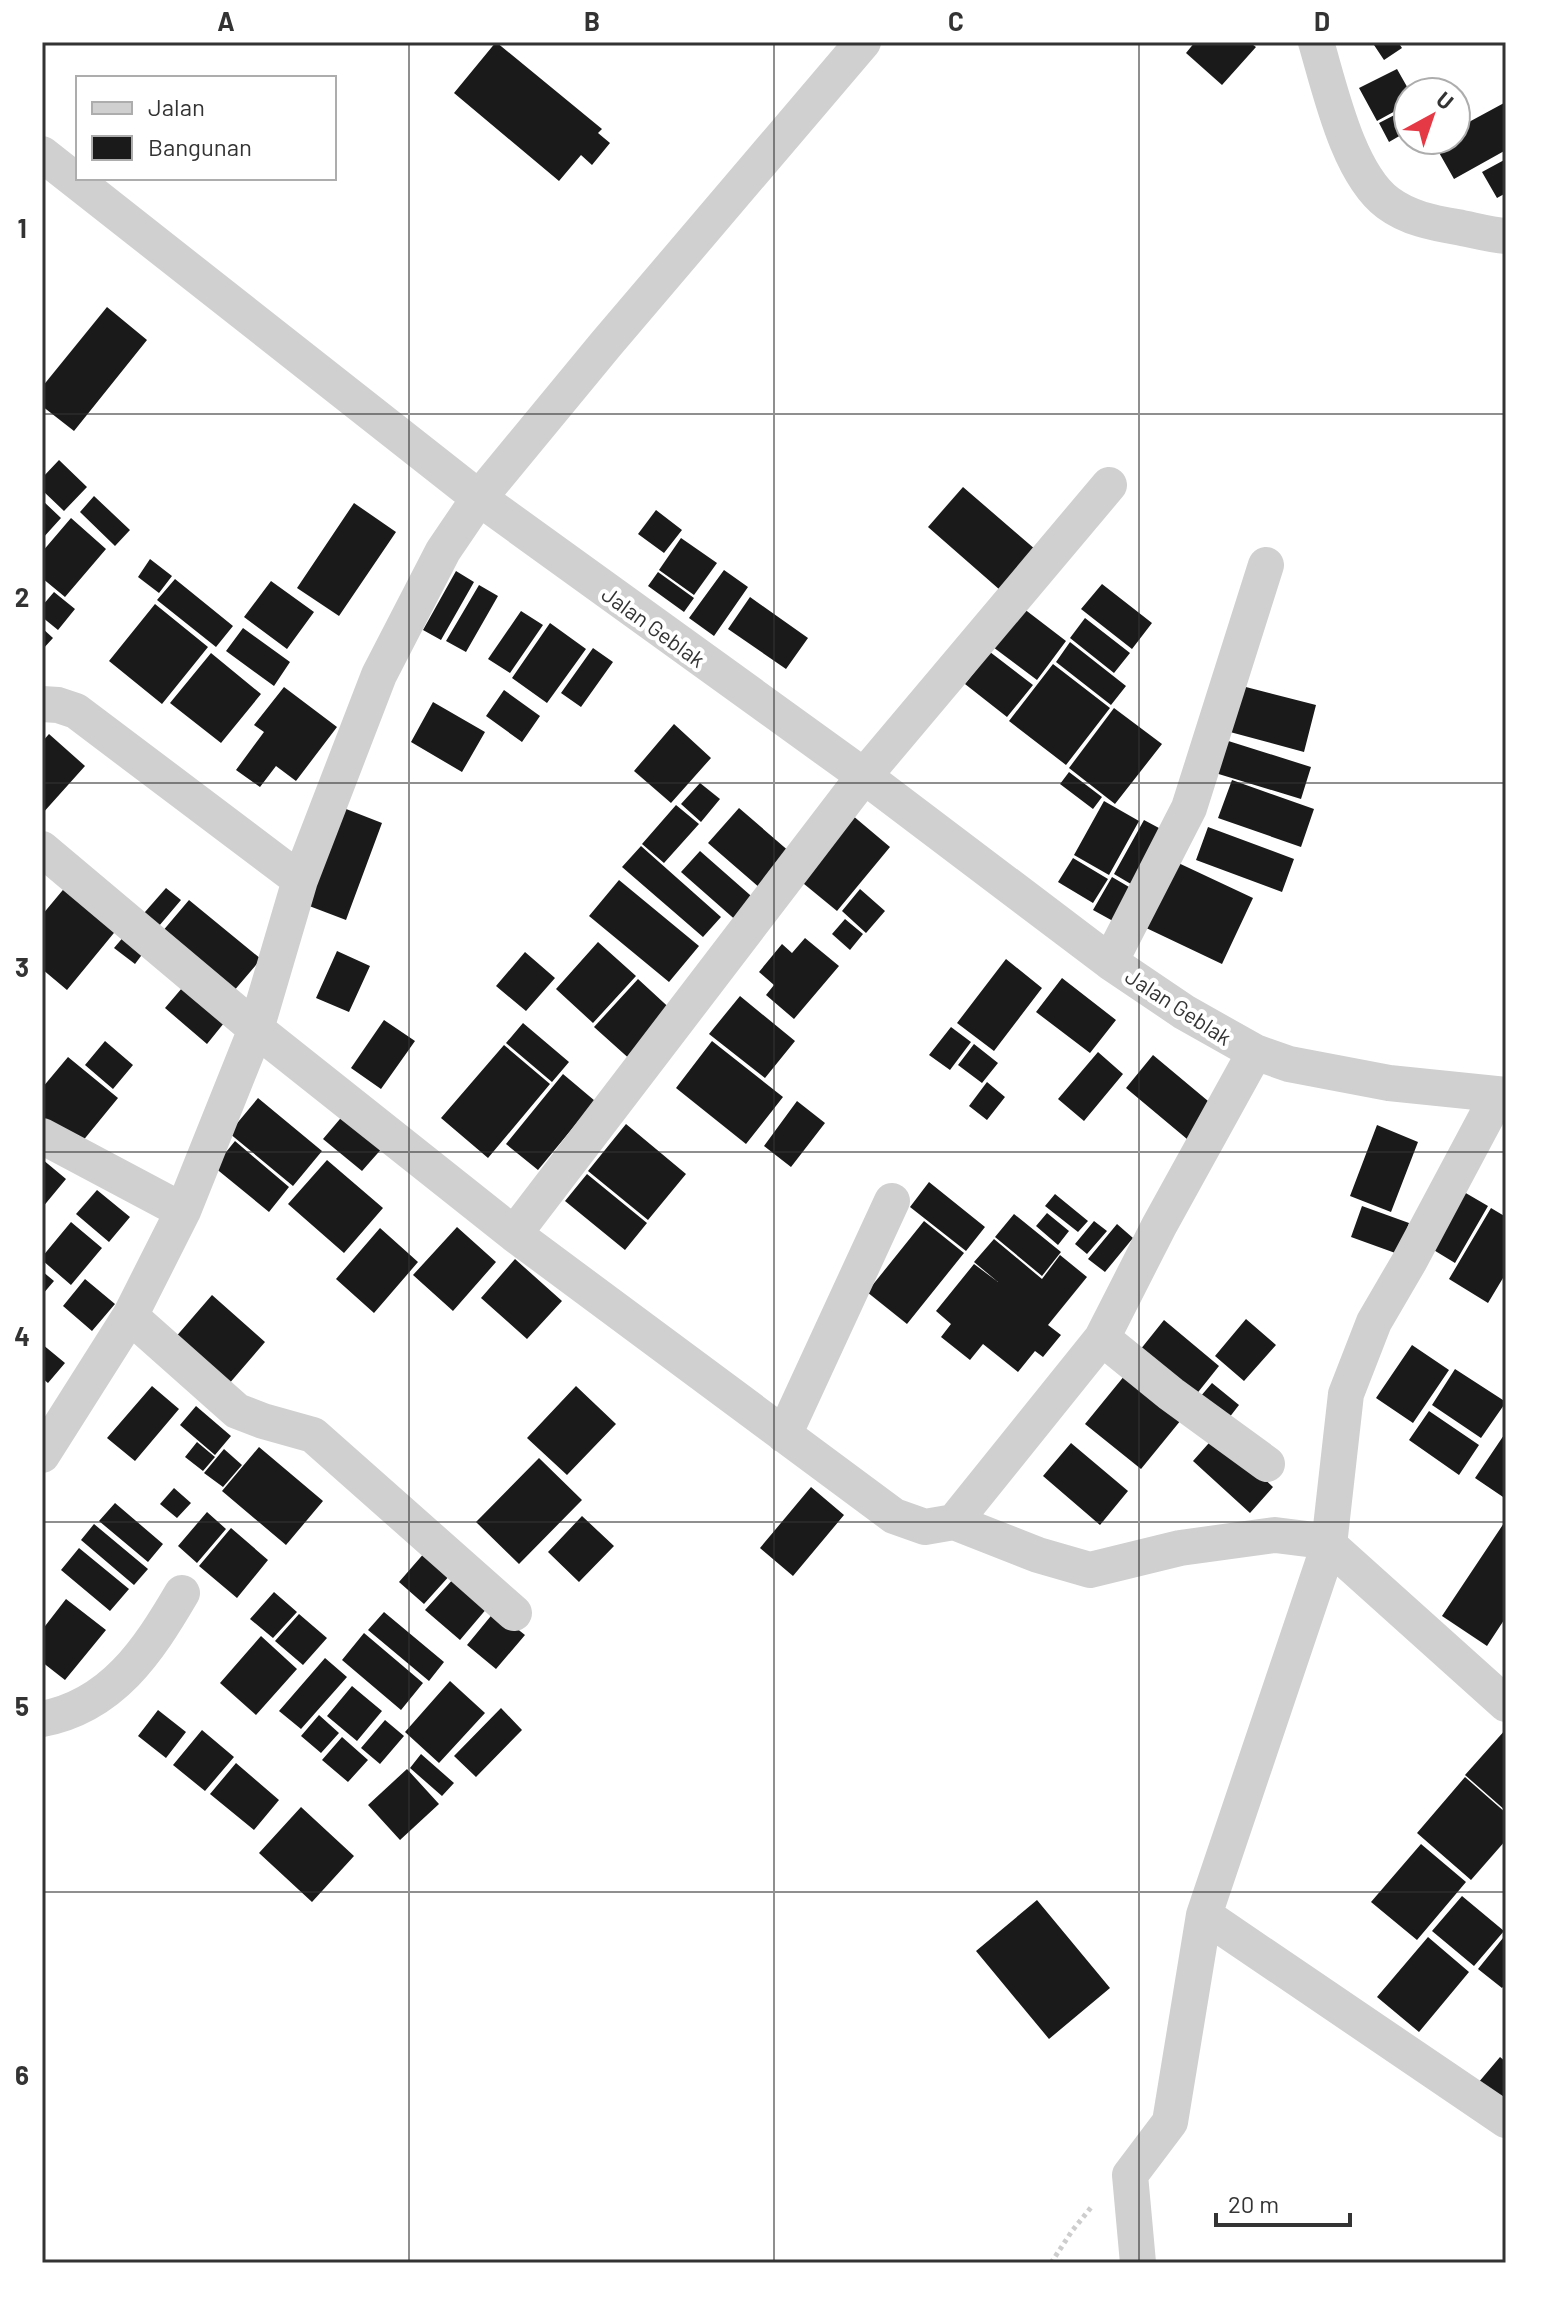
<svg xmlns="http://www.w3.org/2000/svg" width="1548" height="2305" font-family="Barlow,sans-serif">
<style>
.building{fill:#1a1a1a}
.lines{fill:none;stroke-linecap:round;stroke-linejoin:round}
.path{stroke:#cdcdcd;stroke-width:5;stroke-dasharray:4 4;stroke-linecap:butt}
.street{stroke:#d0d0d0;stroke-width:36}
.grid{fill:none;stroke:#333;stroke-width:2;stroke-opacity:0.55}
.labels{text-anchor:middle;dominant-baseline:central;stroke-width:8;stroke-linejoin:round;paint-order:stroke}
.street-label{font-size:22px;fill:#333;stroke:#fff}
.neatline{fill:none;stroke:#333;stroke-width:3}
.grid-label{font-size:26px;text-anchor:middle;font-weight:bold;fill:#333}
</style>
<rect width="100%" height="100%" fill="#fff"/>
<path class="building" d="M 496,42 L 602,129 L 598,133 L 610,143 L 592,165 L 581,155 L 559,181 L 454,93 Z
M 1195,42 L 1249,42 L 1256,47 L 1222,85 L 1186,53 Z
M 1372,42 L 1398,42 L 1402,48 L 1384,60 Z
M 1397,69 L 1410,92 L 1408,104 L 1377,121 L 1359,88 Z
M 1504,103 L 1506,106 L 1506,150 L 1454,179 L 1433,142 L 1437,140 L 1456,140 L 1456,129 Z
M 1408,108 L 1408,131 L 1389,142 L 1379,123 Z
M 1506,159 L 1506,193 L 1497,198 L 1482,172 Z
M 107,307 L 147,340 L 74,431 L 42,406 L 42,387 Z
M 59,460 L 87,487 L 64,511 L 42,490 L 42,478 Z
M 963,487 L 1036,550 L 1000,590 L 928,527 Z
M 94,496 L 130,530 L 115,546 L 80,512 Z
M 42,500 L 61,518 L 42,539 Z
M 354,503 L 396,532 L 339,616 L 297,588 Z
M 656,510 L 682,530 L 664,553 L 638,534 Z
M 71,518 L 106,549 L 65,597 L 42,578 L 42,552 Z
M 681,538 L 717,563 L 694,595 L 659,570 Z
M 150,559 L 172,576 L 159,593 L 138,577 Z
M 724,570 L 748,587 L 714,636 L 689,618 Z
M 456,571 L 474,582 L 441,640 L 423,630 Z
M 658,572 L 694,598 L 684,612 L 648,586 Z
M 175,579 L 233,626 L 216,647 L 157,600 Z
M 271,581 L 314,612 L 287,649 L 244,617 Z
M 1102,584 L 1152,623 L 1132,649 L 1081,609 Z
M 479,585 L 498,596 L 466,652 L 446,641 Z
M 54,592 L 75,609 L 58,630 L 42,617 L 42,606 Z
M 750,597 L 808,638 L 786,669 L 728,629 Z
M 155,604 L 208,647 L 162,704 L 109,661 Z
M 1019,605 L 1066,641 L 1037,680 L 989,644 Z
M 521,611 L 543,625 L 510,673 L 488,659 Z
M 1085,618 L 1130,653 L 1114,673 L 1070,638 Z
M 550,623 L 586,649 L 547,703 L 512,678 Z
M 42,628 L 53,638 L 42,650 Z
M 243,628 L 290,662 L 274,686 L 226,651 Z
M 1070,642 L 1126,686 L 1111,705 L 1056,662 Z
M 593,648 L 613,662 L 581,707 L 561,693 Z
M 990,652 L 1033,685 L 1007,717 L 965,684 Z
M 211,653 L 261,694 L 221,743 L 170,703 Z
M 1053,664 L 1110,708 L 1066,765 L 1009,721 Z
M 1242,686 L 1316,705 L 1304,752 L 1230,732 Z
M 284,687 L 337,727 L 296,781 L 276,766 L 260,787 L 236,770 L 264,732 L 254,725 Z
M 504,690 L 540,716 L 522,742 L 486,716 Z
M 433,702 L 485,732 L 462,772 L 411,742 Z
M 1114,708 L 1162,744 L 1115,804 L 1069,768 Z
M 674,724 L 711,758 L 671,803 L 634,771 Z
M 49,734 L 85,766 L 42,814 L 42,742 Z
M 1222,739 L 1311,767 L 1301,799 L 1212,772 Z
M 1069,772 L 1102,797 L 1093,809 L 1060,784 Z
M 1232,780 L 1314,809 L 1301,847 L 1218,818 Z
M 700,783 L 720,799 L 701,822 L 681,804 Z
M 1104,801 L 1139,821 L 1109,875 L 1074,855 Z
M 676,805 L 699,824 L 664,863 L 642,844 Z
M 341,807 L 382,823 L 346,920 L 304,904 Z
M 739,808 L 798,859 L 767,894 L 708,843 Z
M 852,815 L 890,847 L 837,911 L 798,879 Z
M 1144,820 L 1172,835 L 1141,890 L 1114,874 Z
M 1208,827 L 1294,859 L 1282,892 L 1196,860 Z
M 641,846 L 721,917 L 703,937 L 622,867 Z
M 700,851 L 758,902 L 739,923 L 681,872 Z
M 1073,858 L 1108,879 L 1093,903 L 1058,882 Z
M 1172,860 L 1253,898 L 1222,964 L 1142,926 Z
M 1112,877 L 1141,894 L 1122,926 L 1093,910 Z
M 619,880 L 699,946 L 669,982 L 589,916 Z
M 67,885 L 118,928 L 67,990 L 42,969 L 42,958 L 45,954 L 42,952 L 42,915 Z
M 166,888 L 181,900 L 153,933 L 138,920 Z
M 860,889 L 885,911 L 866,933 L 842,911 Z
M 189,900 L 261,959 L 227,999 L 156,939 Z
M 845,919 L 863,934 L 850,950 L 832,934 Z
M 131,928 L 150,944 L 135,964 L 114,948 Z
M 805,938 L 839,966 L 794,1019 L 766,995 L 774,985 L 759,972 L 782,944 L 792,953 Z
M 598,942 L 636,976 L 593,1023 L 556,989 Z
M 337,951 L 370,966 L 349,1012 L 316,998 Z
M 525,952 L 555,978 L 526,1011 L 496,986 Z
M 1006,959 L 1042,988 L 994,1051 L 957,1023 Z
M 1062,978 L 1116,1020 L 1090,1053 L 1036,1012 Z
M 638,979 L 676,1014 L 633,1062 L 594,1027 Z
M 182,988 L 224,1023 L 207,1044 L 165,1008 Z
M 740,996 L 795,1041 L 765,1078 L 709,1034 Z
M 384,1020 L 415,1041 L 381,1089 L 351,1068 Z
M 523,1023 L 569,1062 L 552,1082 L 506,1043 Z
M 951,1027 L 971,1042 L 950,1070 L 929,1055 Z
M 105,1041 L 133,1065 L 113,1089 L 85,1065 Z
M 712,1041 L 783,1097 L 746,1144 L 676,1088 Z
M 974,1044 L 998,1063 L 982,1083 L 958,1065 Z
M 504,1045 L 550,1084 L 488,1158 L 441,1118 Z
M 1098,1052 L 1123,1074 L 1084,1121 L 1058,1099 Z
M 1153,1055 L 1214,1106 L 1187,1139 L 1126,1088 Z
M 68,1057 L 118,1098 L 77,1148 L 42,1119 L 42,1088 Z
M 563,1074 L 595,1101 L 538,1170 L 506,1144 Z
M 987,1082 L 1005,1097 L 987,1120 L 969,1106 Z
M 258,1098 L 322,1151 L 293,1186 L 229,1133 Z
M 797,1101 L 825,1123 L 791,1167 L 764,1146 Z
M 345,1113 L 384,1146 L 362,1171 L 323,1139 Z
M 626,1124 L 686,1174 L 648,1220 L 588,1171 Z
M 1377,1125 L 1418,1142 L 1391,1212 L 1350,1196 Z
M 235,1141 L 289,1187 L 269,1212 L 214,1167 Z
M 42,1159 L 66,1179 L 42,1208 Z
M 327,1160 L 383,1208 L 344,1253 L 288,1204 Z
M 587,1174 L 647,1223 L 625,1250 L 565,1201 Z
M 929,1182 L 985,1227 L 966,1251 L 910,1207 Z
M 97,1190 L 130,1217 L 109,1242 L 76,1214 Z
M 1464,1192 L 1488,1206 L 1455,1263 L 1432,1249 Z
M 1055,1194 L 1088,1221 L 1078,1232 L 1045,1206 Z
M 1362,1206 L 1409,1223 L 1398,1254 L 1351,1237 Z
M 1491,1208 L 1506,1217 L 1506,1273 L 1488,1303 L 1449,1279 Z
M 1047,1213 L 1069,1231 L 1058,1245 L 1036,1226 Z
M 1014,1214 L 1061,1252 L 1042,1276 L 995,1237 Z
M 924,1221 L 964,1253 L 907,1324 L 867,1292 Z
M 1094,1221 L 1107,1231 L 1087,1254 L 1075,1244 Z
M 71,1222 L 102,1248 L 71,1285 L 42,1260 L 42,1257 Z
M 1117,1224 L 1133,1238 L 1105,1272 L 1088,1259 Z
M 457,1227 L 496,1262 L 453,1311 L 413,1275 Z
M 380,1228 L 418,1262 L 374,1313 L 336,1279 Z
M 994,1239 L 1042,1279 L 1060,1255 L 1087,1277 L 1048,1325 L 1061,1335 L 1043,1357 L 1035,1351 L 1018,1372 L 983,1344 L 970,1360 L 941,1337 L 951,1324 L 936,1311 L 974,1264 L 998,1282 L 974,1262 Z
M 515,1259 L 562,1301 L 527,1339 L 481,1298 Z
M 42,1271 L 54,1281 L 42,1295 Z
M 85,1279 L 115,1304 L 92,1331 L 63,1306 Z
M 212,1295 L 265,1342 L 228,1385 L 174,1339 Z
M 1246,1319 L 1276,1345 L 1244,1381 L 1215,1356 Z
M 1164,1320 L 1219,1366 L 1191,1401 L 1136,1355 Z
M 42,1344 L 65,1363 L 48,1383 L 42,1378 Z
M 1412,1345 L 1449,1370 L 1413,1423 L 1376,1398 Z
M 1455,1369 L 1506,1402 L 1481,1438 L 1432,1405 Z
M 1125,1375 L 1181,1420 L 1141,1469 L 1085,1424 Z
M 1212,1383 L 1239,1405 L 1222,1427 L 1194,1404 Z
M 152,1386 L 179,1409 L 135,1461 L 107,1438 Z
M 576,1386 L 616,1424 L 567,1475 L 527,1438 Z
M 196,1406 L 231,1436 L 215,1455 L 180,1425 Z
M 1429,1411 L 1479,1445 L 1459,1475 L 1409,1440 Z
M 1506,1432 L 1506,1499 L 1475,1478 Z
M 1216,1435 L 1273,1487 L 1250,1513 L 1193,1461 Z
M 197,1442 L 215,1457 L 203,1471 L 185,1457 Z
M 1071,1443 L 1128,1491 L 1100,1525 L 1043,1476 Z
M 259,1447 L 323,1501 L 286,1545 L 222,1491 Z
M 224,1449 L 242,1465 L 223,1487 L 204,1473 Z
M 539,1458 L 582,1500 L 519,1564 L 476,1522 Z
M 811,1487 L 844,1515 L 793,1576 L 760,1548 Z
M 174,1488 L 191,1503 L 177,1518 L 160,1504 Z
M 115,1503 L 163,1544 L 148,1562 L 99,1521 Z
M 207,1512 L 226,1529 L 197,1563 L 178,1546 Z
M 582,1516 L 614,1546 L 579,1582 L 548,1552 Z
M 1506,1520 L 1506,1617 L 1487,1646 L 1442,1616 Z
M 94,1524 L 148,1569 L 134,1585 L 81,1540 Z
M 231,1528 L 268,1560 L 237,1598 L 199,1566 Z
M 79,1548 L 129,1589 L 110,1611 L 61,1570 Z
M 426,1551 L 451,1574 L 424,1604 L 399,1582 Z
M 455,1577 L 488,1607 L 460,1640 L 425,1610 Z
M 274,1592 L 297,1612 L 273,1638 L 250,1619 Z
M 66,1599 L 106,1630 L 65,1680 L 42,1662 L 42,1630 Z
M 495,1611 L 525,1635 L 496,1669 L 467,1645 Z
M 384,1612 L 444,1662 L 429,1681 L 368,1630 Z
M 299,1614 L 327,1638 L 303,1665 L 275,1641 Z
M 364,1633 L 423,1683 L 401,1710 L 342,1660 Z
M 261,1636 L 297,1669 L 256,1715 L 220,1683 Z
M 325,1658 L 347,1677 L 301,1729 L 279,1711 Z
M 450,1681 L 485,1713 L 439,1763 L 405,1732 Z
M 352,1686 L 382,1711 L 357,1741 L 327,1716 Z
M 501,1708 L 522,1730 L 476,1777 L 454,1756 Z
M 158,1710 L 186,1732 L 166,1758 L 138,1736 Z
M 319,1715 L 339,1733 L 321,1753 L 301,1736 Z
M 385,1720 L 404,1736 L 380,1764 L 361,1748 Z
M 1506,1729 L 1506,1811 L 1465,1775 Z
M 202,1730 L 234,1757 L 205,1791 L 173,1765 Z
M 342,1737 L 368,1760 L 348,1782 L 322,1760 Z
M 421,1754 L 454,1783 L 442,1796 L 410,1768 Z
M 236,1763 L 279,1800 L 254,1830 L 210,1794 Z
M 407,1769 L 439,1804 L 400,1840 L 368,1805 Z
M 1465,1777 L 1506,1813 L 1506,1840 L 1471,1880 L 1417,1833 Z
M 301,1807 L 354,1856 L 312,1902 L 259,1853 Z
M 1421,1844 L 1466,1882 L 1417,1940 L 1371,1902 Z
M 1462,1896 L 1504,1931 L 1474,1966 L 1432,1931 Z
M 1037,1900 L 1110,1988 L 1049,2039 L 976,1951 Z
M 1428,1937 L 1469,1972 L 1419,2032 L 1377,1997 Z
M 1503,1938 L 1506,1940 L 1506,1983 L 1502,1988 L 1478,1969 Z
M 1500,2057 L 1506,2062 L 1506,2107 L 1478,2083 Z"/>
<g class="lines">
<path class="path" d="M 1051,2263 L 1072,2231 L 1093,2205"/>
<path class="street" d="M 1316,42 C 1330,89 1348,173 1388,203 C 1408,218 1433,223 1457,227 C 1473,230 1490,235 1506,236
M 42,154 L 479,498 L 864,776 L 1110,962 L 1184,1012 L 1255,1052 L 1289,1064 L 1389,1083 L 1506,1095
M 42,704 L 58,705 L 76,711 L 300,880
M 42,849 L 256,1029 L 514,1234 L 894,1516 L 925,1527 L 954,1522 L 1102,1338 L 1159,1226 L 1255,1052
M 1110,962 L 1189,808 L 1266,565
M 42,1136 L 183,1211
M 514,1234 L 864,776 L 1109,485
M 130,1316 L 237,1411 L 263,1421 L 313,1435 L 514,1613
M 1102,1338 L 1171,1394 L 1267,1464
M 784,1435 L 892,1201
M 42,1455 L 130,1316 L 183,1211 L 256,1029 L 300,880 L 379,675 L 443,551 L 479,498 L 606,344 L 863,42
M 954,1522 L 1038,1555 L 1090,1570 L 1180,1548 L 1275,1535 L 1315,1540 L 1329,1545 L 1506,1704
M 42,1719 C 112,1706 148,1651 182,1593
M 1204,1915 L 1506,2120
M 1138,2263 L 1130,2175 L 1170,2122 L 1204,1915 L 1329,1545 L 1346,1394 L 1374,1322 L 1409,1262 L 1498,1095"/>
</g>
<path class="grid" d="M 409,42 L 409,2263M 774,42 L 774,2263M 1139,42 L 1139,2263M 42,414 L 1506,414M 42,783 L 1506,783M 42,1152 L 1506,1152M 42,1522 L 1506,1522M 42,1892 L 1506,1892"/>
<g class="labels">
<g class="street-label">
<text transform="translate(654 626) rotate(36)">Jalan Geblak</text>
<text transform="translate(1179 1006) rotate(33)">Jalan Geblak</text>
</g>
</g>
<rect width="1548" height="2305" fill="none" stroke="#ffffff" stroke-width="88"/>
<rect x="76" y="76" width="260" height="104" fill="#ffffff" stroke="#adadad" stroke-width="2"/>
<rect x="92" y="102" width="40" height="12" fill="#d0d0d0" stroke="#adadad" stroke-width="2"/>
<text x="148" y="116" font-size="24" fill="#333333">Jalan</text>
<rect x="92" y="136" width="40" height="24" fill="#1a1a1a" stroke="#adadad" stroke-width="2"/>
<text x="148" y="156" font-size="24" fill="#333333">Bangunan</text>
<g transform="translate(1432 116) rotate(40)"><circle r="38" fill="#ffffff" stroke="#adadad" stroke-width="2"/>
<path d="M0-6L14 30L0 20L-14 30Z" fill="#e63946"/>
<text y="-12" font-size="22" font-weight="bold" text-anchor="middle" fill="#333333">U</text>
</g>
<path d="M1216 2213v12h134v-12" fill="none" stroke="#333333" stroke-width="4"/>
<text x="1228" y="2213" font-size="24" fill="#333333" stroke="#ffffff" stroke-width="6" paint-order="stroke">20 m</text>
<rect x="44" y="44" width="1460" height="2217" class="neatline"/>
<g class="grid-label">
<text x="226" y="31">A</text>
<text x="592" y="31">B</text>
<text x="956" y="31">C</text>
<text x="1322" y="31">D</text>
<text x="22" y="238">1</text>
<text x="22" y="607">2</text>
<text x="22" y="977">3</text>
<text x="22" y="1346">4</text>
<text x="22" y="1716">5</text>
<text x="22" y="2085">6</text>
</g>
</svg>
